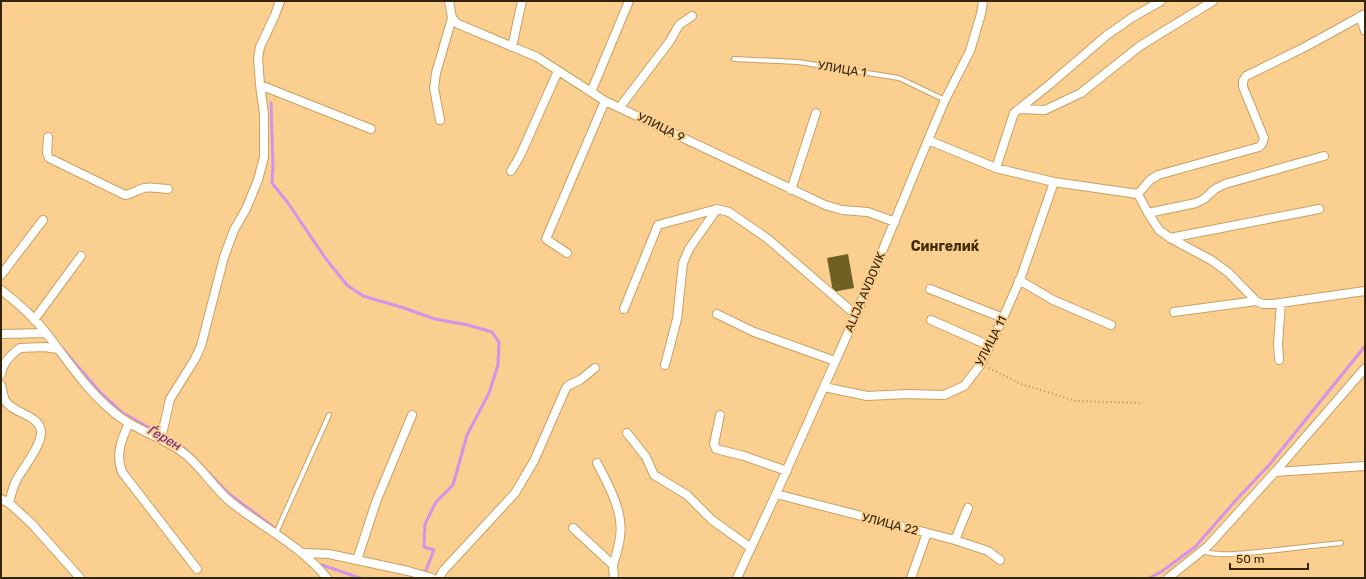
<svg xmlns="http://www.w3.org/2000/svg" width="1366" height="579" font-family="Rubik,sans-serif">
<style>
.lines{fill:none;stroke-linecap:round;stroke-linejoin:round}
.stream{stroke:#d493e9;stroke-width:3}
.building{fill:#6e6123}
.service-casing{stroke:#c9a161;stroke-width:6}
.minor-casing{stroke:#c9a161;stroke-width:10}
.path{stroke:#b1905d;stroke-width:2;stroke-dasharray:1 3;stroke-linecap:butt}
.service{stroke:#fff;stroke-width:4}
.minor{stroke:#fff;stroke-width:8}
.labels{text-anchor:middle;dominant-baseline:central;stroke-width:4;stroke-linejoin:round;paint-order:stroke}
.street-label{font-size:12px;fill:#332308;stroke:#facf8f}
.water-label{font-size:13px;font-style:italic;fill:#702086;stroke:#facf8f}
.quarter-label{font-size:14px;font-weight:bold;fill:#3f2b08;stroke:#facf8f}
</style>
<rect width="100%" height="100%" fill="#facf8f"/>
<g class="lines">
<path class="stream" d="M 271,103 L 273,166 L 272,183 L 288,203 L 326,259 L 347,285 L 363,296 L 401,307 L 435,319 L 468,325 L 492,332 L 499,342 L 498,365 L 489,393 L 467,435 L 453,485 L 436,502 L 425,524 L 424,547 L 434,550 L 424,575
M 62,348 L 100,392 L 123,413 L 183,447 L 189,453
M 208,472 L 228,493 L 276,529
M 322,565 L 360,578
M 1149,578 L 1161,572 L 1195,547 L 1237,499 L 1270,464 L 1365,346"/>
</g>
<path class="building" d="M 848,254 L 854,288 L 833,292 L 827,258 Z"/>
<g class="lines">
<defs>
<path id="service" d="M 734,59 L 798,62 L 899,78 L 945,100
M 276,533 L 329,415
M 1202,551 C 1217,556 1233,554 1248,553 C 1279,550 1310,546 1341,543"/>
<path id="minor" d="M 449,1 L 452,18 L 458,24 L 537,57 L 605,101 L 825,205 L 842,210 L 868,212 L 895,222
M 1360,16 L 1365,31
M 512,47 L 522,1
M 260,85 L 371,129
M 591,92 L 629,1
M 620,107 L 670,41 L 679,25 L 692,16
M 1019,109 L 1045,110 L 1081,93 L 1140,46 L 1213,1
M 440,120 L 434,88 L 436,73 L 452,18
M 48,137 L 47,153 L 49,158 L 125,195 C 133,194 136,190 144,188 C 151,186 160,189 168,189
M 928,140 L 996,168 L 1054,182 L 1138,194 L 1148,213 L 1159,230 L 1170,238 L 1211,260 L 1229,273 L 1256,301 L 1263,304 L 1273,304 L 1365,291
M 996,168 L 1014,113 L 1049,85 L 1107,35 L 1133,17 L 1161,1
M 511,171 L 520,156 L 558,71
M 791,190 L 816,113
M 1138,194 L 1150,180 L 1158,175 L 1259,147 L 1262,144 L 1264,138 L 1243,87 L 1243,81 L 1246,76 L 1305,47 L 1365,14
M 1148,213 L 1196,203 L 1204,199 L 1215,189 L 1225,184 L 1324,156
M 1170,238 L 1319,209
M 567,253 L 546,239 L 605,101
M 1,275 L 43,220
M 1019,280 L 1053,300 L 1111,325
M 930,289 L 1003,318
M 1,290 C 18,303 34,317 47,334 C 67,360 86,389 111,410 C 131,428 159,436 181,451 C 201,465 213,488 232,503 C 264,528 301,546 327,578
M 624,309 L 658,225 L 717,209 L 729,212 L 768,239 L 856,315
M 1174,312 L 1256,301
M 717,314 L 754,332 L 835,361
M 34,320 L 81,256
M 931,320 L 990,346
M 1,334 L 46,333
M 1279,360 L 1278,344 L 1281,303
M 665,365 L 677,319 L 683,263 L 689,249 L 717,209
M 1,374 C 3,362 11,355 20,348 L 44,347 L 58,349
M 1,385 C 2,389 3,396 5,400 C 12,414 40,414 41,432 C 41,446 24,467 17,479 C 13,486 11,495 9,503
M 824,387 L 867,396 L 908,394 L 944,395 L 964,386 L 981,364 L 1003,318 L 1021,277 L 1054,182
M 720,415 L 714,444 L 716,449 L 744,456 L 787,471
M 129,423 C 122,438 115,455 122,472 L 197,569
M 627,433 L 646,457 L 654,475 L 687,495 L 712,520 L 751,548
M 161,439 L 170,399 L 195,359 L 201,346 L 224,257 L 234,230 L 246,209 L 258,180 L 264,157 L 264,114 L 260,85 L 258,58 L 260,47 L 275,15 L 280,1
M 597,463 C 608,484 624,512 620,537 C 619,546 616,556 613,565
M 1275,472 L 1365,466
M 776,494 L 955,540 L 988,551 L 1000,560
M 1,499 L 9,503 L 31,523 L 80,578
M 573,528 L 613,565 L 614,578
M 955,540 L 968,508
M 303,553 L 329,554 L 408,571 L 432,578
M 357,560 L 376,502 L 412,415
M 439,578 L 443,571 L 515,493 L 534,461 L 566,388 L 569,385 L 580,380 L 595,368
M 737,578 L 776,494 L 856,315 L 928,140 L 945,100 L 970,51 L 981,14 L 983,1
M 911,578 L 927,533
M 1168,578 L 1208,546 L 1275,472 L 1365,368"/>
</defs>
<use href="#service" class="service-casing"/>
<use href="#minor" class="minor-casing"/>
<path class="path" d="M 989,368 L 1021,384 L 1076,401 L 1143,403"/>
<use href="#service" class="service"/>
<use href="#minor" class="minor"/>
</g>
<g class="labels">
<g class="street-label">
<text transform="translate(842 69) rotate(9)">УЛИЦА 1</text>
<text transform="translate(661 127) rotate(26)">УЛИЦА 9</text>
<text transform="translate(865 292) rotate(-67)">ALIJA AVDOVIK</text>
<text transform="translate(991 341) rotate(-63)">УЛИЦА 11</text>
<text transform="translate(890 524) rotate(14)">УЛИЦА 22</text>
</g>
<g class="water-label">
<text transform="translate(165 438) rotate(30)">Ѓерен</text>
</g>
<g class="quarter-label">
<text x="945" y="246">Сингелиќ</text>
</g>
</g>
<rect width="1366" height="579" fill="none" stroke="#332308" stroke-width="4"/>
<path d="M1230 563v6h78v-6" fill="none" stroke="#332308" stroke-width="2"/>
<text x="1236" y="563" font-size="12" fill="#332308" stroke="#facf8f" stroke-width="3" paint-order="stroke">50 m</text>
</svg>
